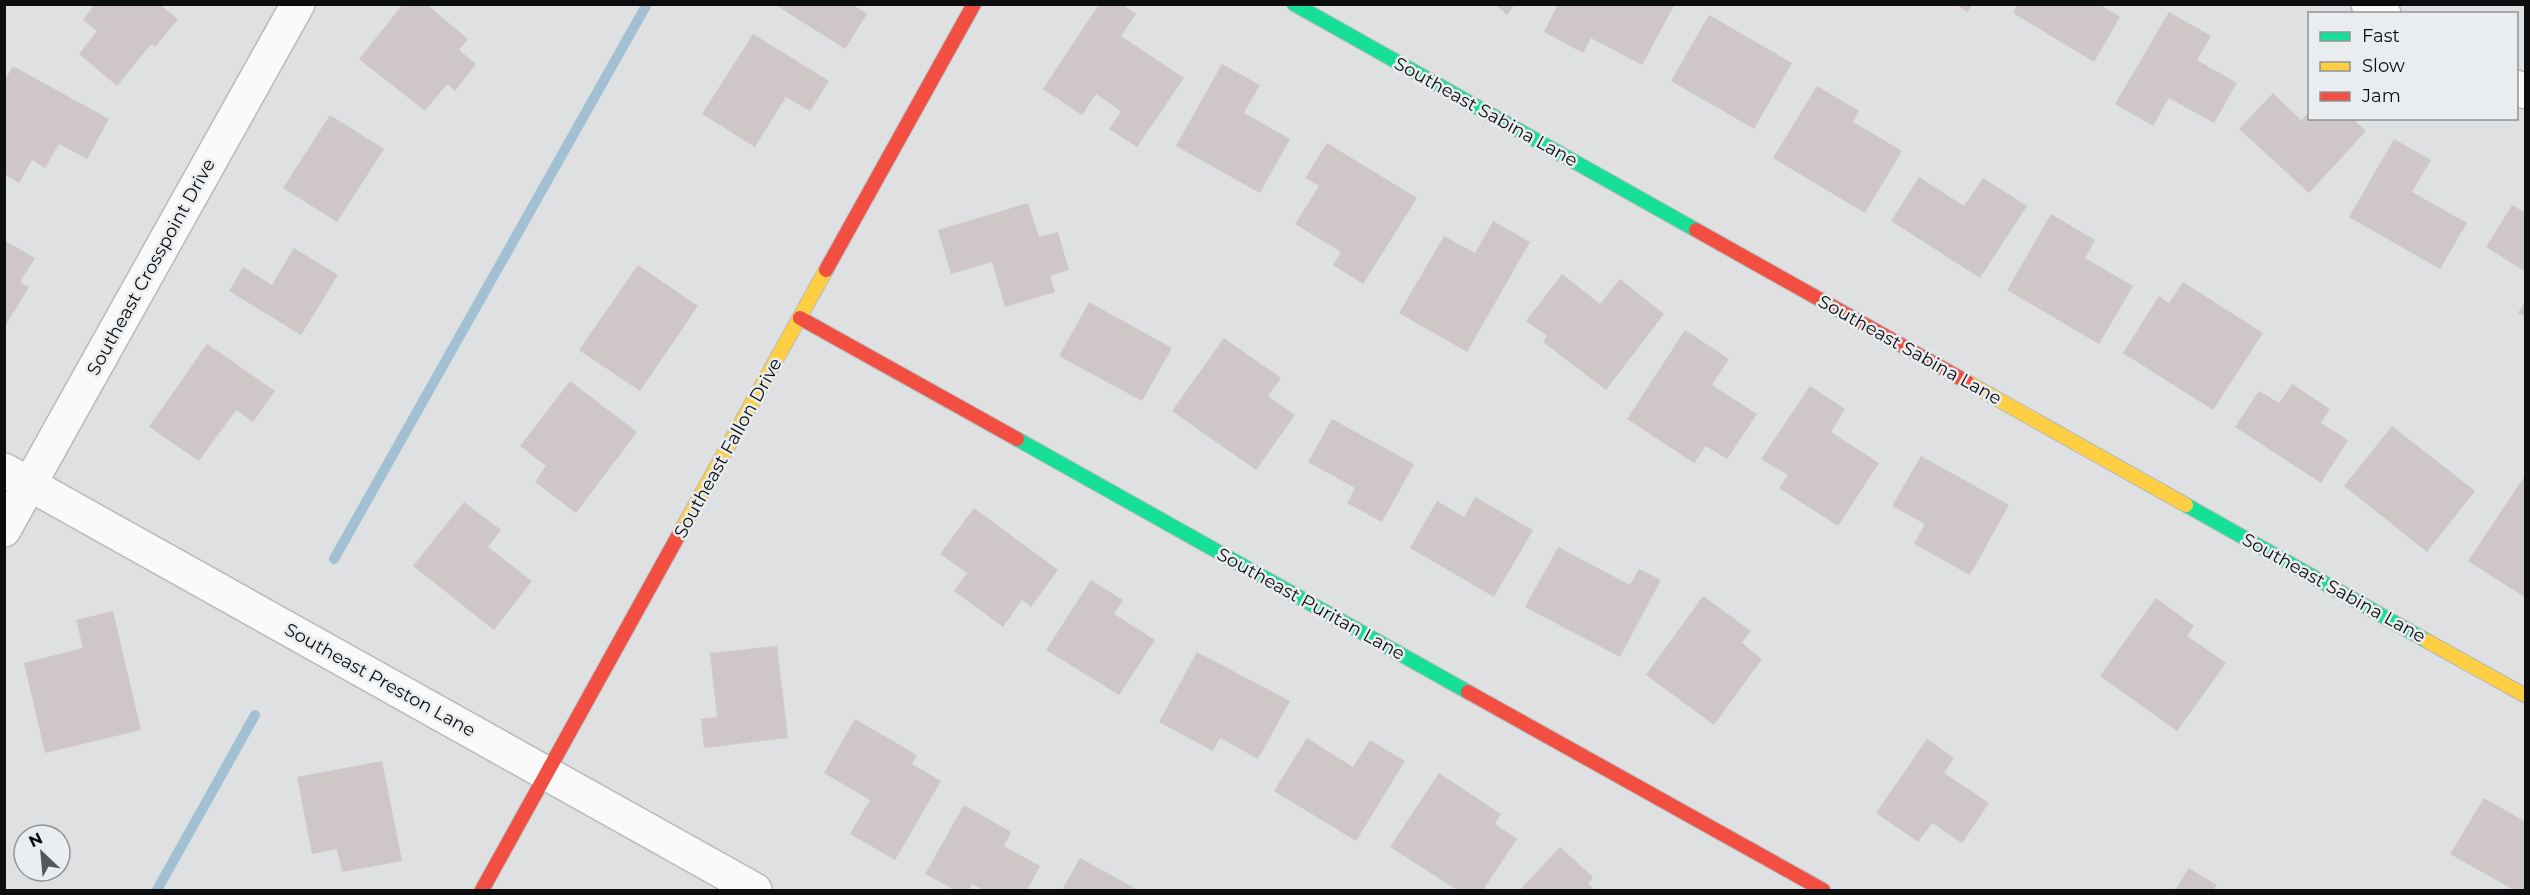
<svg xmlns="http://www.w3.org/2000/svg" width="2530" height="895" font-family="Montserrat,sans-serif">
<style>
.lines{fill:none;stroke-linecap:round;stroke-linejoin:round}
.stream{stroke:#a1c0d2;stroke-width:10}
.building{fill:#cfc7c7}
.street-casing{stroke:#b8b9ba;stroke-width:36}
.fast-casing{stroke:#b8b9ba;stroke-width:16}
.slow-casing{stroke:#b8b9ba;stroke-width:16}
.jam-casing{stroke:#b8b9ba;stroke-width:16}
.street{stroke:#fafafa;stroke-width:33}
.fast{stroke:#16e098;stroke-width:14}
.slow{stroke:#ffcf43;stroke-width:14}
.jam{stroke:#f24e42;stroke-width:14}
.labels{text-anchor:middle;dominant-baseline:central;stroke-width:5;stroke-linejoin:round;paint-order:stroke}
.street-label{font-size:18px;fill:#0c0d0e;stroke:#eaedf0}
</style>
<rect width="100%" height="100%" fill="#dee0e1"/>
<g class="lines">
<path class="stream" d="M 334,559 L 647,4
M 157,890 L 255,715"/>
</g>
<path class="building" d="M 95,4 L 159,4 L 178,19 L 155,47 L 151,44 L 117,86 L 79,54 L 97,31 L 83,20 Z
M 403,4 L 426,4 L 468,39 L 459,50 L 476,64 L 455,91 L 447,84 L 425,111 L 359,59 Z
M 774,4 L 852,4 L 867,14 L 845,49 Z
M 1099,4 L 1122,4 L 1136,14 L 1121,36 L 1184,78 L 1137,147 L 1109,129 L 1121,111 L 1096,94 L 1082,115 L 1043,89 Z
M 1495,4 L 1515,4 L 1507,15 Z
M 1558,4 L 1675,4 L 1642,65 L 1591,38 L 1583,53 L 1544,32 Z
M 1956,4 L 1973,4 L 1967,12 Z
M 2017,4 L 2099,4 L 2120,17 L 2094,62 L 2013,13 Z
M 2169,12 L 2211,36 L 2197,60 L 2237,83 L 2214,123 L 2169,98 L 2153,126 L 2115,104 Z
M 1709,15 L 1792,63 L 1754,129 L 1671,81 Z
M 753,34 L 829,81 L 810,111 L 786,97 L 755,147 L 702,114 Z
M 1222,64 L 1260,85 L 1244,113 L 1290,139 L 1260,193 L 1176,146 Z
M 13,66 L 109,119 L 87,159 L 59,144 L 45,168 L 32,160 L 19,183 L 4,174 L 4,81 Z
M 1817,86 L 1859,111 L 1853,122 L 1902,151 L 1865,213 L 1773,158 Z
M 2273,93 L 2301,120 L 2310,111 L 2310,118 L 2352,118 L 2366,131 L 2309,193 L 2239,129 Z
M 330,115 L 384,149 L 337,222 L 283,188 Z
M 2394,139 L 2431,160 L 2412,192 L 2467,223 L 2440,269 L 2349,217 Z
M 1327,143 L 1417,198 L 1363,284 L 1333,265 L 1341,252 L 1295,224 L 1319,186 L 1305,178 Z
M 1919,177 L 1964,206 L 1983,178 L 2027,206 L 1980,278 L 1891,221 Z
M 1028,203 L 1039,237 L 1058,232 L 1069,270 L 1050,276 L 1055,292 L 1005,307 L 992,262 L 951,274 L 938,230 Z
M 2512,205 L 2526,213 L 2526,272 L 2486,247 Z
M 2051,214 L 2095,240 L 2085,258 L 2133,286 L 2099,344 L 2007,290 Z
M 1493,221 L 1530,242 L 1467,352 L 1399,313 L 1444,236 L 1475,253 Z
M 4,240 L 35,258 L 20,282 L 29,287 L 4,328 Z
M 294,248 L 338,275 L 301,335 L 229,291 L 243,267 L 272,285 Z
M 638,265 L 698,306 L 640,391 L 579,350 Z
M 1562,274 L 1600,304 L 1620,279 L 1664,314 L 1606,390 L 1543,342 L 1547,336 L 1526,321 Z
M 2183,282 L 2263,333 L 2213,410 L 2123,353 L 2159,296 L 2169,303 Z
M 2526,300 L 2526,317 L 2518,313 Z
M 1089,302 L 1172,348 L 1142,401 L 1059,356 Z
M 1685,330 L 1729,359 L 1712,385 L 1757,414 L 1727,459 L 1706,446 L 1694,463 L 1627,419 Z
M 1224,338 L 1281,378 L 1268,396 L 1295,415 L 1256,470 L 1172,411 Z
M 207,344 L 275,391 L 253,422 L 236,410 L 199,461 L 149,427 Z
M 570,381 L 637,432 L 576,513 L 535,482 L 546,466 L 520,446 Z
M 2292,384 L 2330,409 L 2321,423 L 2348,440 L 2321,483 L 2235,427 L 2259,391 L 2279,403 Z
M 1810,386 L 1845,409 L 1831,432 L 1879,463 L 1838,526 L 1779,488 L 1788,475 L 1761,459 Z
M 1332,419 L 1414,464 L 1382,522 L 1347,503 L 1355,488 L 1308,462 Z
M 2392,426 L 2475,491 L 2427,552 L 2344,486 Z
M 1921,456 L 2009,505 L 1970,575 L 1914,544 L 1925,524 L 1892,506 Z
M 2524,477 L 2526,478 L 2526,598 L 2468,561 Z
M 1475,497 L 1533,530 L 1494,597 L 1410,548 L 1437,501 L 1464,517 Z
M 464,502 L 501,530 L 488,547 L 532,581 L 494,630 L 413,566 Z
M 974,508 L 1058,570 L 1031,607 L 1022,600 L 1003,627 L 954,591 L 967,573 L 940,554 Z
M 1558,547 L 1630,585 L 1639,569 L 1661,580 L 1620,657 L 1525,607 Z
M 1091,580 L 1123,600 L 1114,614 L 1155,640 L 1119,695 L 1046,650 Z
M 1703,596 L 1751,631 L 1742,643 L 1762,659 L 1714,725 L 1646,675 Z
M 2156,598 L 2194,626 L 2187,636 L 2226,663 L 2177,731 L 2100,676 Z
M 113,611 L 141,730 L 45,753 L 24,663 L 83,648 L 76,620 Z
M 777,646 L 788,738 L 704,748 L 701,719 L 717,717 L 710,653 Z
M 1197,652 L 1290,701 L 1258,759 L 1220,738 L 1213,751 L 1159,722 Z
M 855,719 L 917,755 L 912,764 L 941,781 L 895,860 L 850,834 L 870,800 L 824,773 Z
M 1307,738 L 1353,767 L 1370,740 L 1405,761 L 1356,841 L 1274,791 Z
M 1927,739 L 1954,758 L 1944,773 L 1989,803 L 1962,843 L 1932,823 L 1918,842 L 1876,813 Z
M 382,761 L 402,861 L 342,872 L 337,849 L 312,854 L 297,777 Z
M 1439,773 L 1501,814 L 1495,824 L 1517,839 L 1483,890 L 1457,890 L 1390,847 Z
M 2484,798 L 2526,822 L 2526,890 L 2514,890 L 2450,854 Z
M 964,805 L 1011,832 L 1004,846 L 1040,866 L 1027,890 L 984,890 L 972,884 L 969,890 L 955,890 L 925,874 Z
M 1560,847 L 1593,877 L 1588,884 L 1595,890 L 1520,890 Z
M 1080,858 L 1138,890 L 1062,890 Z
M 2189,868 L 2217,885 L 2213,890 L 2175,890 Z"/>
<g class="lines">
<defs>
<path id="street" d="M 2368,4 L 2384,14
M 2516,87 L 2526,92
M 4,470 L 755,890
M 4,530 L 298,4"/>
<path id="fast" d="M 1294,4 L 1696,230
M 1017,439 L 1468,692
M 2186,505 L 2427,641"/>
<path id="slow" d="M 1967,382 L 2186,505
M 682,529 L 826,270
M 2427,641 L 2526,696"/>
<path id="jam" d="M 1696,230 L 1967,382
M 826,270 L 974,4
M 800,318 L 1017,439
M 1468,692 L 1823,890
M 482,890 L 682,529"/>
</defs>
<use href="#street" class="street-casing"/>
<use href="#fast" class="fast-casing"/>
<use href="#slow" class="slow-casing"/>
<use href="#jam" class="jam-casing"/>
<use href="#street" class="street"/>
<use href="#fast" class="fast"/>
<use href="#slow" class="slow"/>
<use href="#jam" class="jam"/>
</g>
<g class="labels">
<g class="street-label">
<text transform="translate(1486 112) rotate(29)">Southeast Sabina Lane</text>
<text transform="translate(151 267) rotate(-61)">Southeast Crosspoint Drive</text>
<text transform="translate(1910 350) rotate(29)">Southeast Sabina Lane</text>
<text transform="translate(728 448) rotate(-61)">Southeast Fallon Drive</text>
<text transform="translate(2334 588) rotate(29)">Southeast Sabina Lane</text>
<text transform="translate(1311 604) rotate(29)">Southeast Puritan Lane</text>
<text transform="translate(380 680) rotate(29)">Southeast Preston Lane</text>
</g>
</g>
<rect width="2530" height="895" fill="none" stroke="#0c0d0e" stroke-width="12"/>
<rect x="2308" y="12" width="210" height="108" fill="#eaedf0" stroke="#919396" stroke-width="1.5"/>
<rect x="2320" y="32" width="30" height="9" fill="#16e098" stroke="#919396" stroke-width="1.5"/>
<text x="2362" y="42" font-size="18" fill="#0c0d0e">Fast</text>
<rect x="2320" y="62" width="30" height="9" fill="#ffcf43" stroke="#919396" stroke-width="1.5"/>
<text x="2362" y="72" font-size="18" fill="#0c0d0e">Slow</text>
<rect x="2320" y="92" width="30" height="9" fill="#f24e42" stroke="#919396" stroke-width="1.5"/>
<text x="2362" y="102" font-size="18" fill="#0c0d0e">Jam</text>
<g transform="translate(42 853) rotate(334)"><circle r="28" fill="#eaedf0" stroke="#919396" stroke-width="1.5"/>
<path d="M0-4.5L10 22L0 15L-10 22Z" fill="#565758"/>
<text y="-9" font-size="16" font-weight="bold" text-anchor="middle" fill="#0c0d0e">N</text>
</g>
</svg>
